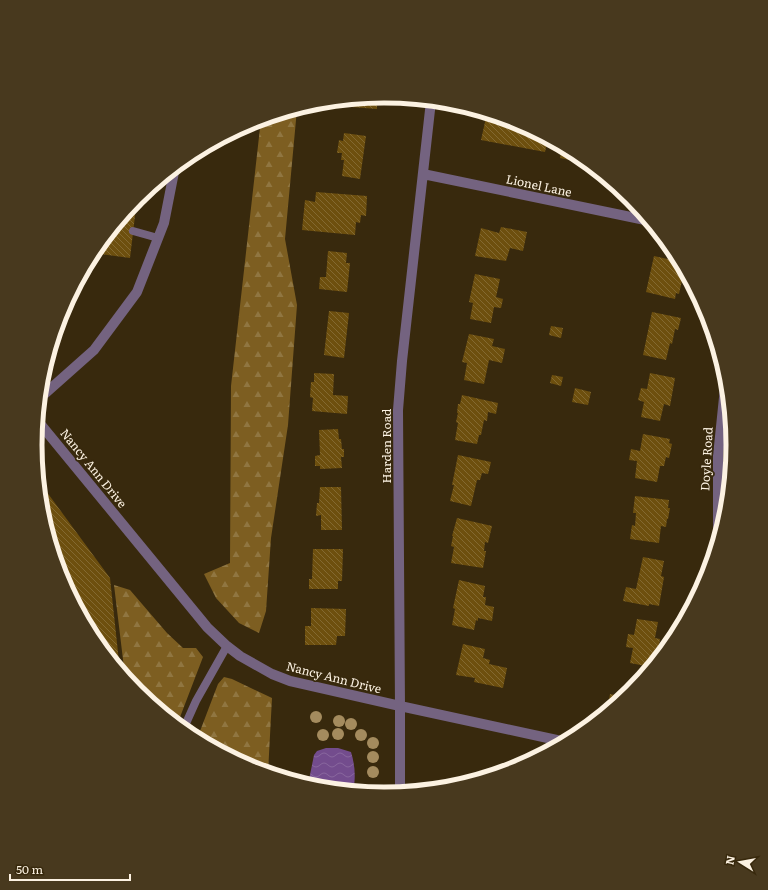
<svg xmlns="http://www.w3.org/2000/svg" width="768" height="890" font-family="Literata,serif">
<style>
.forest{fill:url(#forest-firs)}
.water{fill:url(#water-waves)}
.building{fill:url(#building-back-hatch)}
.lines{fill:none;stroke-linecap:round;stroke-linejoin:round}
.path{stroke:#8d806a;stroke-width:2.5;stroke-dasharray:2 3;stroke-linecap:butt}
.service{stroke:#746380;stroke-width:8}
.minor{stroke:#746380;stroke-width:10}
.tertiary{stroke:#746380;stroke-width:10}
.tree{fill:#a48b5e}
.labels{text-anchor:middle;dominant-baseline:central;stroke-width:3.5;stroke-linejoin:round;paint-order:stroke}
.street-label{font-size:12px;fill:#fcf2e2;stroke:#38290d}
.rim{fill:none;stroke:#fcf2e2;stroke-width:5}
</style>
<defs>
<pattern id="forest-firs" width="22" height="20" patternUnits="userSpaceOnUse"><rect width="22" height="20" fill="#7d5e21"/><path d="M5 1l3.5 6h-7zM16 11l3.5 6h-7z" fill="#907641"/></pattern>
<pattern id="water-waves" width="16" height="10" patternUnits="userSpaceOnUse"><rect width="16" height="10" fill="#734c8d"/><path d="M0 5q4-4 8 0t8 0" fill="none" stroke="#88669d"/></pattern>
<pattern id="building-back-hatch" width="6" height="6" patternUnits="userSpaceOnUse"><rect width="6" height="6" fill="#6d4f0e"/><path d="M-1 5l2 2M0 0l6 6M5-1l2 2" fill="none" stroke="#836931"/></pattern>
</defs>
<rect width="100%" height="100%" fill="#38290d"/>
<path class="forest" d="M 297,109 L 285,239 L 297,305 L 288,425 L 271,538 L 266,611 L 259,633 L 239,623 L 216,598 L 204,574 L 230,563 L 231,386 L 261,119 Z
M 114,585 L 130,590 L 167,633 L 183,648 L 196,648 L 203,657 L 177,725 L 137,692 L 125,676 Z
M 224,677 L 232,679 L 272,698 L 268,773 L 250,767 L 197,739 L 218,684 Z"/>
<path class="water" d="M 326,748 L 338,748 L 351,752 C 355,765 356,778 353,791 L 316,787 L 308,785 L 314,755 L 317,751 Z"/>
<path class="building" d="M 382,96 L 382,100 L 377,99 L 377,109 L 351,107 L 352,99 Z
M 345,100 L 345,104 L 327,102 Z
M 487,113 L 518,123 L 548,139 L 545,152 L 481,140 Z
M 344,133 L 366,136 L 360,179 L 342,176 L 344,160 L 341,160 L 342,153 L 337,153 L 339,140 L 343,141 Z
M 562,147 L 578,155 L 589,164 L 560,158 Z
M 316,192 L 367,196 L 366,216 L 361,215 L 360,223 L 356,222 L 355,235 L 302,230 L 305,200 L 315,202 Z
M 137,199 L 130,258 L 93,253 L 94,251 Z
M 501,227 L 527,232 L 523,251 L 510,248 L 506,261 L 475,256 L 481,228 L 499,233 Z
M 328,251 L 347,253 L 346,263 L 350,263 L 347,292 L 319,289 L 320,277 L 326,277 Z
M 654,256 L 672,260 L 671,263 L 680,265 L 678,275 L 683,276 L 679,294 L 676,293 L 675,299 L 646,292 Z
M 475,274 L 500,279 L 496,297 L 503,299 L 501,308 L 494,307 L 491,323 L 470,319 L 473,303 L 469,302 Z
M 329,311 L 349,313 L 344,358 L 324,355 Z
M 652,312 L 681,318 L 678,330 L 675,329 L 672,344 L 670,343 L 666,360 L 643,355 Z
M 551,326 L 563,328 L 561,338 L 549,335 Z
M 469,334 L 494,339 L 492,346 L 505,349 L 502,363 L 489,360 L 484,384 L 464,380 L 467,363 L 462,362 Z
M 314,373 L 334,374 L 333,395 L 348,396 L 347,414 L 312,411 L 313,398 L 310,397 L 311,382 L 314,382 Z
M 650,373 L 675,378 L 670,406 L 664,404 L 660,421 L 641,417 L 644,402 L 638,400 L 641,388 L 647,389 Z
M 552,375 L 563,377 L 561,386 L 550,383 Z
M 575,388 L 591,392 L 588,405 L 572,402 Z
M 462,395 L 498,403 L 496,414 L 488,412 L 487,421 L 484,420 L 481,435 L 479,435 L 477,444 L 455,440 L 458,423 L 456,422 L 458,413 L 457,413 L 458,404 L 460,404 Z
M 338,429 L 339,439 L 341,439 L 342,449 L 344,449 L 344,457 L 341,457 L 342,468 L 320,469 L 320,466 L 315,466 L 315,456 L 320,455 L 319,430 Z
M 643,434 L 670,439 L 669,443 L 672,444 L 669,458 L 666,457 L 664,466 L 660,466 L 657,482 L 635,478 L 637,461 L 629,460 L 631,449 L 640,451 Z
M 458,455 L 491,462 L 488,474 L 482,473 L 480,480 L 477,480 L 471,506 L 450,501 L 454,485 L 452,485 Z
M 38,480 L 110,578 L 120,671 L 94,639 L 61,578 L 42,513 Z
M 320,487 L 341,487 L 342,530 L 321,530 L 321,515 L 316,516 L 317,503 L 319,503 Z
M 635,496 L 669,500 L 668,508 L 670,508 L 668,519 L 667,519 L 666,527 L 661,526 L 659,543 L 630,539 L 632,525 L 635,526 L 636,513 L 633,513 Z
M 457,518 L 492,526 L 488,543 L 485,542 L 484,551 L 486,551 L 483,568 L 451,563 L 454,547 L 451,546 L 453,536 L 452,536 Z
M 313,549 L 343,549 L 342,581 L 338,581 L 338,589 L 309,589 L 309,579 L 312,579 Z
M 643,557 L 664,561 L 661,576 L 664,577 L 659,606 L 649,604 L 649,606 L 623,601 L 626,587 L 636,589 Z
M 459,580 L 485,586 L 483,597 L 486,597 L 485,605 L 494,607 L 492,621 L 478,618 L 478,621 L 476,620 L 474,630 L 452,625 L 455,609 L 453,608 Z
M 311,608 L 346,609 L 345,636 L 337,636 L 336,645 L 305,645 L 305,626 L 311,626 Z
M 637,619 L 658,622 L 655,638 L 660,639 L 657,660 L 651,667 L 630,663 L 633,648 L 626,647 L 628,634 L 634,635 Z
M 463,644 L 485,649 L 483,658 L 490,660 L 489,664 L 507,668 L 503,688 L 474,682 L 475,678 L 456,675 Z
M 628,685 L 635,687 L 626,696 Z
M 610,694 L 625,697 L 607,711 Z
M 477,774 L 489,776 L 476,780 Z
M 455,782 L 462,784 L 454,787 Z"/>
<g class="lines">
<path class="path" d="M 223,137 L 230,138
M 191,155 L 192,154"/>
<path class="service" d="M 133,231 L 158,238
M 183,730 L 196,701 L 227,646"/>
<path class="minor" d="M 431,101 L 402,361 L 398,410 L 400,706 L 566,742
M 423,174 L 650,221
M 40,398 L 94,350 L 137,292 L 164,223 L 175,167
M 718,542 L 718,456 L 726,378"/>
<path class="tertiary" d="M 37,420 L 207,627 L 227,646 L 240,656 L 272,674 L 290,681 L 400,706 L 400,792"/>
</g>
<g class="tree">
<circle cx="316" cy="717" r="6"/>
<circle cx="339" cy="721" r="6"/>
<circle cx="351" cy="724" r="6"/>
<circle cx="338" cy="734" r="6"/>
<circle cx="323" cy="735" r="6"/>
<circle cx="361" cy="735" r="6"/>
<circle cx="373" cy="743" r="6"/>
<circle cx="373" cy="757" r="6"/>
<circle cx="373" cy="772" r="6"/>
</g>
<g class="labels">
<g class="street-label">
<text transform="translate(539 185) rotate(12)">Lionel Lane</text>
<text transform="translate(386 446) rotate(-90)">Harden Road</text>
<text transform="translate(706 459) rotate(-87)">Doyle Road</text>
<text transform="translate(94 468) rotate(51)">Nancy Ann Drive</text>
<text transform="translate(334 677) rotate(14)">Nancy Ann Drive</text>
</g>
</g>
<path d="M0 0H768V890H0ZM42 445a342 342 0 1 1 684 0a342 342 0 1 1-684 0Z" fill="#48391e" fill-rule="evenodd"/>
<path class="rim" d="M42 445a342 342 0 1 1 684 0a342 342 0 1 1-684 0Z"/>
<g transform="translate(740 862) rotate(281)" stroke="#38290d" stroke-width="3" paint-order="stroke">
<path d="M0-3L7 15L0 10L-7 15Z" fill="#fcf2e2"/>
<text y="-6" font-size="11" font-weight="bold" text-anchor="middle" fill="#fcf2e2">N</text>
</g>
<path d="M10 874v6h120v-6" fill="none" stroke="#fcf2e2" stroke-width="2"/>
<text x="16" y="874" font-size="12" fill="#fcf2e2" stroke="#38290d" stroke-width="3" paint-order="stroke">50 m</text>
</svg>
